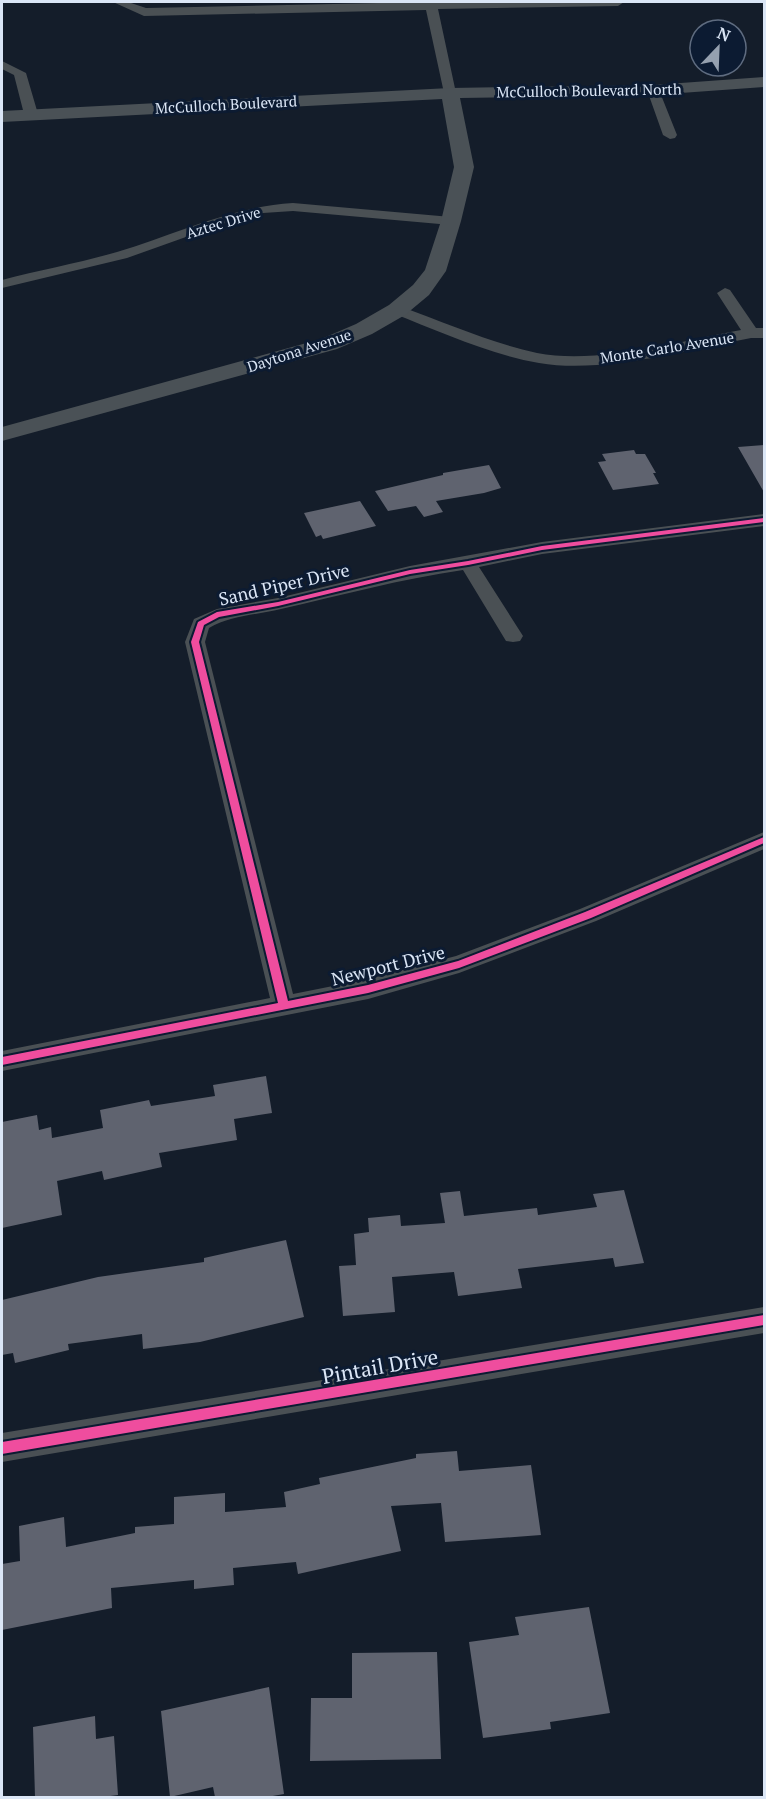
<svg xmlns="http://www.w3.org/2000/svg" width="766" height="1799" font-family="'PT Serif',serif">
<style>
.building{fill:#5f636f}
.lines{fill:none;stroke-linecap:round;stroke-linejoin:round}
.street{fill:#4a5054;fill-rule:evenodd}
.secondary{fill:#4a5156;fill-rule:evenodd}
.cycleway-casing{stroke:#0c1b32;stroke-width:4}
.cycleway{fill:#ef4d9e;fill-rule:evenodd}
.labels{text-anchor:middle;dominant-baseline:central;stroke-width:6;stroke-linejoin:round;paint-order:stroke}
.far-street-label{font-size:15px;fill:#dbe6f6;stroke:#0c1b32}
.street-label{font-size:18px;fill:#dbe6f6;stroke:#0c1b32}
.near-street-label{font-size:21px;fill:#dbe6f6;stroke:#0c1b32}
</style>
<rect width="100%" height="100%" fill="#141d2a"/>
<path class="building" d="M 765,445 L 765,494 L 738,447 Z
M 634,450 L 636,454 L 645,454 L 656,473 L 653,473 L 659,484 L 613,490 L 598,462 L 606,461 L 602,454 Z
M 489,465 L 501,488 L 484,493 L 436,501 L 443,512 L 424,517 L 416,506 L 388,511 L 375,491 L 443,475 L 443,473 Z
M 360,501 L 376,526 L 323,539 L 321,535 L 316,537 L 304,513 Z
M 266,1076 L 272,1113 L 234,1119 L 237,1140 L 159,1153 L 162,1167 L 104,1180 L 102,1171 L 57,1181 L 62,1215 L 2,1228 L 2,1122 L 37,1115 L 39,1130 L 51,1127 L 52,1138 L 103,1128 L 100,1110 L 149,1100 L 151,1106 L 215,1096 L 213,1085 Z
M 624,1190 L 644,1263 L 615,1267 L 613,1258 L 518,1269 L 522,1288 L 458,1296 L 454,1272 L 392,1277 L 395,1312 L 343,1316 L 339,1266 L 356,1265 L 354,1234 L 369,1232 L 368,1218 L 400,1215 L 401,1226 L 445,1223 L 440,1193 L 460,1191 L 464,1216 L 537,1208 L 538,1215 L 597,1207 L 593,1194 Z
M 286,1240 L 304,1317 L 200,1342 L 143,1349 L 142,1334 L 68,1344 L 69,1350 L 15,1363 L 13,1353 L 2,1355 L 2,1300 L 98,1277 L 204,1262 L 204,1258 Z
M 457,1451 L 459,1471 L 531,1465 L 541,1535 L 445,1542 L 441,1503 L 391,1506 L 401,1551 L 298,1574 L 296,1562 L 233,1568 L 234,1585 L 194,1589 L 194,1580 L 111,1588 L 112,1608 L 2,1630 L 2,1564 L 20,1561 L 19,1526 L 64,1517 L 66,1547 L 135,1533 L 135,1527 L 174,1524 L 174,1497 L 225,1493 L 225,1512 L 286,1507 L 284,1492 L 320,1484 L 319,1478 L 416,1458 L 416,1454 Z
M 589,1607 L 610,1713 L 550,1722 L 551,1729 L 483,1738 L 469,1642 L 519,1635 L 515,1617 Z
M 437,1652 L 441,1759 L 310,1761 L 311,1698 L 352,1698 L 352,1653 Z
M 269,1687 L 284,1794 L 267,1797 L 215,1797 L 213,1787 L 170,1797 L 161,1711 Z
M 95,1716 L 96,1739 L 114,1736 L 118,1795 L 103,1797 L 35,1797 L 33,1727 Z"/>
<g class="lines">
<path class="street" d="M 113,2 L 128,2 L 146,8 L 424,2 L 624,2 L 618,6 L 438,9 L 456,93 L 450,97 L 444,93 L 426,10 L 144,16 Z
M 2,61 L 26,73 L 38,114 L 36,117 L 31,118 L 24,114 L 14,75 L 2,69 Z
M 653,86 L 659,90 L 677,135 L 675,138 L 670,139 L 663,135 L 647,90 Z
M 293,203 L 451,217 L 458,221 L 451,225 L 293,211 L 263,213 L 228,222 L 127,258 L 2,288 L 2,280 C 40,270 79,263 117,252 C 177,234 230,207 293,203 Z
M 725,288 L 730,290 L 756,328 L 764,328 L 764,338 L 751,338 C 687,350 603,374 539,363 C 488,354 439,331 392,313 L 389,310 L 392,307 L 402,307 C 446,323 491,343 537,353 C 598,365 680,341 741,330 L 717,293 Z
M 764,514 L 764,526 L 542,554 L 479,567 L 523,636 L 520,641 L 513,642 L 506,641 L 463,570 C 401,579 342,595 281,609 C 257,615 231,615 209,628 L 205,642 L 293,994 L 368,979 L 456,956 L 580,909 L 764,832 L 764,849 L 596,921 L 459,973 L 368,999 L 2,1071 L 2,1051 L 270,998 L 185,642 L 194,619 L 217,609 L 278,598 L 410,566 L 542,542 Z
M 764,1307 L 764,1333 L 2,1462 L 2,1433 Z"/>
<path class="secondary" d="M 764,77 L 764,87 L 653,95 L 460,98 L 474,167 L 461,221 L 446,271 L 429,295 L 405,315 L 372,334 L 337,349 L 2,441 L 2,427 L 321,339 L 356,324 L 389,305 L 413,285 L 425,270 L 441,221 L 454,167 L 442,99 L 2,122 L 2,111 L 450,88 L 653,85 Z"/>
<defs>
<path id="cycleway" d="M 764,518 L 764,522 L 542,550 L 468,565 L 410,574 L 278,606 L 219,617 L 204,625 L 199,642 L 288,1001 L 368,985 L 458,961 L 585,912 L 764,837 L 764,843 L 591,918 L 459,968 L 368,993 L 2,1065 L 2,1057 L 278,1003 L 191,642 L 198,622 L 217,612 L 278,602 L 410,570 L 468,561 L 542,546 Z
M 764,1315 L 764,1325 L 2,1454 L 2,1442 Z"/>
</defs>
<use href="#cycleway" class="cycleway-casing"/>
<use href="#cycleway" class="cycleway"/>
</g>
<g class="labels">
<g class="far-street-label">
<text transform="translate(589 90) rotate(-1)">McCulloch Boulevard North</text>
<text transform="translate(226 104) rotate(-3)">McCulloch Boulevard</text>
<text transform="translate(223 222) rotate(-17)">Aztec Drive</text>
<text transform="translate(667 347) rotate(-9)">Monte Carlo Avenue</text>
<text transform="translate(299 350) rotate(-18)">Daytona Avenue</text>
</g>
<g class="street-label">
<text transform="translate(284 584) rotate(-13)">Sand Piper Drive</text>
<text transform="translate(388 965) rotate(-14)">Newport Drive</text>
</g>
<g class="near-street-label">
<text transform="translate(380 1366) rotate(-10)">Pintail Drive</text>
</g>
</g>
<rect width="766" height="1799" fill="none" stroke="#dbe6f6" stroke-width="6"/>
<g transform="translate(718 48) rotate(23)"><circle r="28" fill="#0c1b32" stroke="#5f6c80" stroke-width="1.5"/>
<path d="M0-4.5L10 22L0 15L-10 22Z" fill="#95a0af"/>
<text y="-9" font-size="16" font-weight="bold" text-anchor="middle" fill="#dbe6f6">N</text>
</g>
</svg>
